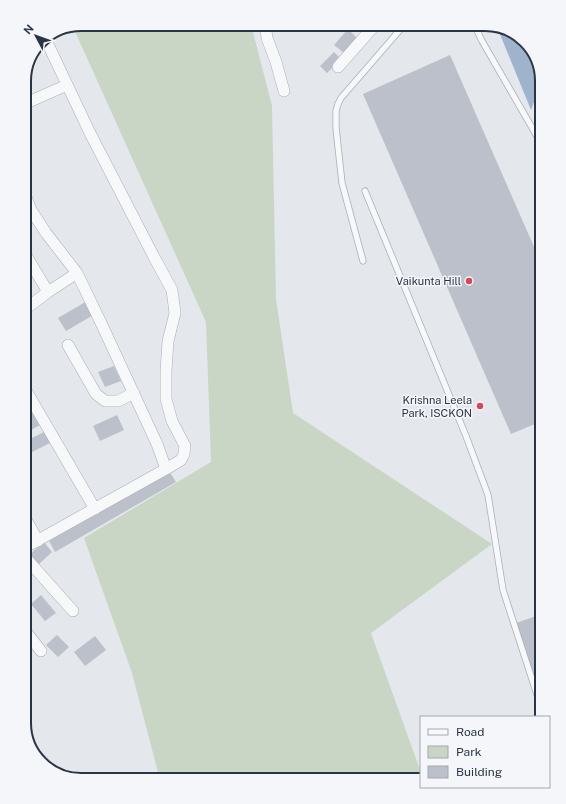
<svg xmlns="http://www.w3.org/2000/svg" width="566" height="804" font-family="'Public Sans',sans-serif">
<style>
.green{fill:#c9d6c5}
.water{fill:#9fb4cc}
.building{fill:#bbc0ca}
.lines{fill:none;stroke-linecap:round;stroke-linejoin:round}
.lane-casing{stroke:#a9aeb7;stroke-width:7}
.street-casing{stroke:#a9aeb7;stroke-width:12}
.lane{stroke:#f7f8fa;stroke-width:5.5}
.street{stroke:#f7f8fa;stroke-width:11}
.poi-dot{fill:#d1495b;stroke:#f4f6f9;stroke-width:1.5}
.labels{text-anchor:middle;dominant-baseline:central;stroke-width:3;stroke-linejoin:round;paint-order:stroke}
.poi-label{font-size:11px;fill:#2b3445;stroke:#f4f6f9;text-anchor:end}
.rim{fill:none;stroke:#2b3445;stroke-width:2}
</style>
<rect width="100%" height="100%" fill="#e4e7ec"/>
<path class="green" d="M 81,24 L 251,24 L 272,106 L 276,299 L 293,413 L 492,544 L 371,633 L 420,770 L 421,771 L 421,780 L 160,780 L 132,673 L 84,538 L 211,462 L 206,322 L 73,27 Z"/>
<path class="water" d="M 497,27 L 513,32 L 534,53 L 542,81 L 542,92 L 535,99 L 531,110 Z"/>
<path class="building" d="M 348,29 L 357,38 L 344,53 L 334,45 Z
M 334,52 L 341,59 L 327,73 L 320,66 Z
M 450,55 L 542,265 L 542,421 L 511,434 L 363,94 Z
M 87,301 L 95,314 L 66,331 L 58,318 Z
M 114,366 L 121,381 L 105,387 L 98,372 Z
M 31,408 L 40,425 L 24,434 L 24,412 Z
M 117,415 L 124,430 L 100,441 L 93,426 Z
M 44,432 L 50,443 L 28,454 L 24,446 L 24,442 Z
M 169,471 L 176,482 L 55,552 L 49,541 Z
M 44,542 L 52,552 L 38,565 L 29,555 Z
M 24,591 L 29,598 L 24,602 Z
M 41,595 L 56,613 L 45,621 L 31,604 Z
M 542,614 L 542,700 L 516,623 Z
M 24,635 L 32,647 L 24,653 Z
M 57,635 L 69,647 L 58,657 L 46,645 Z
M 95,636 L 106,650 L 85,666 L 74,652 Z"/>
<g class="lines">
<defs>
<path id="lane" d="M 474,24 L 482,41 L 542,145
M 365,191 L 466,436 L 488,495 L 503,590 L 542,710
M 363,261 L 342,183 L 336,128 L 336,111 L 338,104 L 341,98 L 405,24"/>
<path id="street" d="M 265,24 L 267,38 L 276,62 L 284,91
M 45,38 L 90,133 L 154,257 L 172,290 L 175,313 L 168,341 L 166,371 L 166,399 L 172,421 L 185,446 L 184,454 L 181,460 L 166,469
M 338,67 L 375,25 L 374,24
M 24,104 L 67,85
M 24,252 L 48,292
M 24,310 L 48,292 L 77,273
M 68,345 L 96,394 L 105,401 L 118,401 L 134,393
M 24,387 L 95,509
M 24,516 L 38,541
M 24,548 L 166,469 L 157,444 L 102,325 L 77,273 L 46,233 L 31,210 L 24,192
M 24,556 L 73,611
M 24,629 L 41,651
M 39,758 L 54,773"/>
</defs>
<use href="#lane" class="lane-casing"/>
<use href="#street" class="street-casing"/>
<use href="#lane" class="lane"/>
<use href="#street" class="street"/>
</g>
<g class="poi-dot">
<circle cx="469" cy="281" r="4"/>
<circle cx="480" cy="406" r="4"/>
</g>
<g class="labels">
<g class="poi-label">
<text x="461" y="281">Vaikunta Hill</text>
<text x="472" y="400">Krishna Leela<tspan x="472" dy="13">Park, ISCKON</tspan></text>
</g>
</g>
<path d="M0 0H566V804H0ZM81 31H485A50 50 0 0 1 535 81V723A50 50 0 0 1 485 773H81A50 50 0 0 1 31 723V81A50 50 0 0 1 81 31Z" fill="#f4f6f9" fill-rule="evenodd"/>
<path class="rim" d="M81 31H485A50 50 0 0 1 535 81V723A50 50 0 0 1 485 773H81A50 50 0 0 1 31 723V81A50 50 0 0 1 81 31Z"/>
<rect x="420" y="716" width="130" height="72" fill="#f4f6f9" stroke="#a4a8b1"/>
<rect x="428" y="729" width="20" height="6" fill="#f7f8fa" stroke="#a4a8b1"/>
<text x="456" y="736" font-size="12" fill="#2b3445">Road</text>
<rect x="428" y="746" width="20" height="12" fill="#c9d6c5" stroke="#a4a8b1"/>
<text x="456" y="756" font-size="12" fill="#2b3445">Park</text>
<rect x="428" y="766" width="20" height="12" fill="#bbc0ca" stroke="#a4a8b1"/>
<text x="456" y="776" font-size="12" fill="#2b3445">Building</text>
<g transform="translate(36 36) rotate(311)" stroke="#f4f6f9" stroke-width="3" paint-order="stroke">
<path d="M0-3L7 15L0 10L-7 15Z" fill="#2b3445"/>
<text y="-6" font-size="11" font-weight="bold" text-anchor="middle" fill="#2b3445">N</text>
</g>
</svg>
